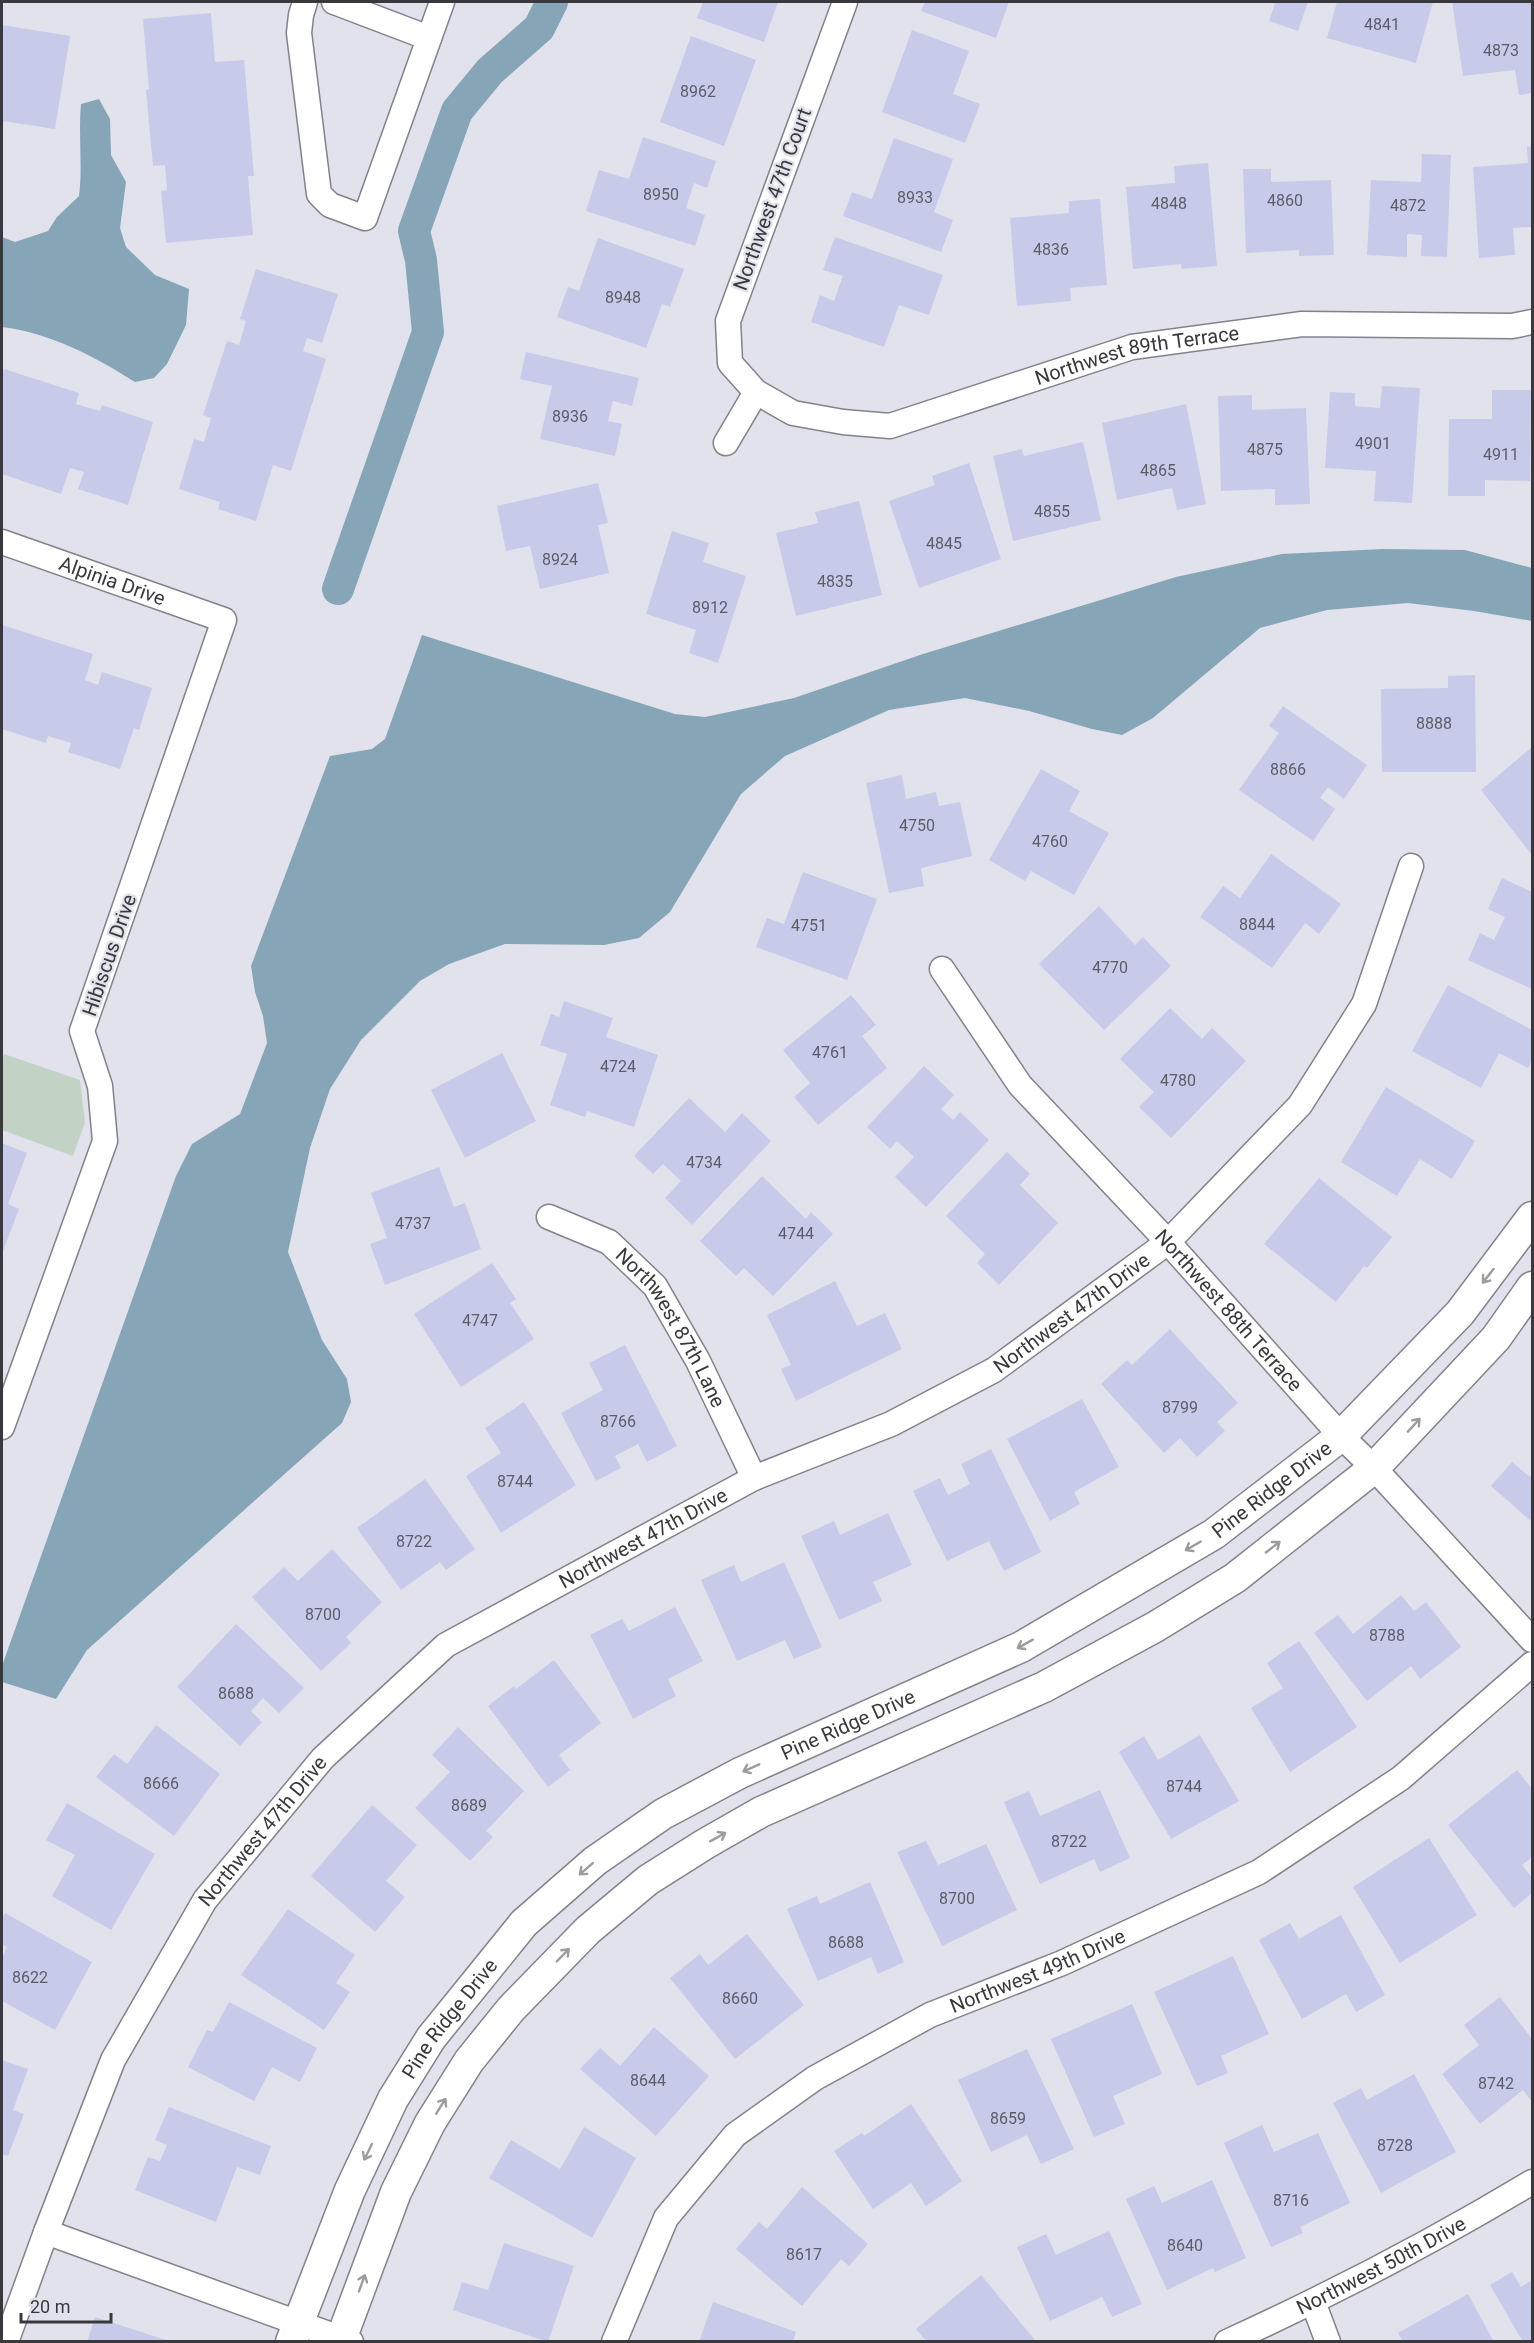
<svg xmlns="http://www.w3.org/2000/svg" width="1534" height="2343" font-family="Roboto,sans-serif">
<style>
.green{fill:#c2d3c5}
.water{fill:#86a6b8}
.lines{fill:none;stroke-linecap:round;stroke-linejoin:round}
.canal{stroke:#86a6b8;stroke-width:32}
.building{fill:#c8caea}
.minor-casing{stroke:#81828b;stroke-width:27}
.tertiary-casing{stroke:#81828b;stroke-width:33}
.minor{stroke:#fff;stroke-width:24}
.tertiary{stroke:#fff;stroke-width:30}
.oneway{stroke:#9c9c9e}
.labels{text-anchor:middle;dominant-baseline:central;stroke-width:4.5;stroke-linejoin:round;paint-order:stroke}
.number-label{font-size:16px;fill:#5d5d68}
.street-label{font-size:20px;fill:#39393d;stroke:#e1e2ec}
</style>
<rect width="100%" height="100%" fill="#e1e2ec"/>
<path class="green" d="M 4,1054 L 80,1080 L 85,1122 L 73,1156 L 2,1130 L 2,1060 Z"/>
<path class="water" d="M 99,99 L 110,119 L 111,155 L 126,182 L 120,228 L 126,247 L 155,275 L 189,289 L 186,325 L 167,364 L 154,378 L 135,382 C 94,356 50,333 2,327 L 2,237 L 15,242 L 48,231 L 57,217 L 79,196 C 83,165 78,135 81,104 Z
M 1383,549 L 1465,550 L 1532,568 L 1532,621 L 1474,611 L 1408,603 L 1327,610 L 1260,628 L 1153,718 L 1122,735 L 1092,729 L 1029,711 L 965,698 L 889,710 L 785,756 L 741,794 L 670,912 L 639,938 L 604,945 L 505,944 L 449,964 L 420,981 L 361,1040 L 330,1089 L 310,1148 L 288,1252 L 322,1340 L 347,1379 L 351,1402 L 342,1423 L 87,1650 L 56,1699 L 2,1682 L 2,1666 L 176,1176 L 192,1144 L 240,1114 L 267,1043 L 263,1016 L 255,992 L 251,966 L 330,756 L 372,749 L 385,739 L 422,635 L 675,714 L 705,717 L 794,698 L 923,654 L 1176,577 L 1282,554 Z"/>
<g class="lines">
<path class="canal" d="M 338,589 L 428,332 L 421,260 L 414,231 L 457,111 L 490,71 L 539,28 L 552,2"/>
</g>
<path class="building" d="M 703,2 L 778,2 L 764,42 L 697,18 Z
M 925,2 L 1009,2 L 996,38 L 921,11 Z
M 1269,2 L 1308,2 L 1298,31 L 1269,21 L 1275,4 Z
M 1337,2 L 1433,2 L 1416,63 L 1327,38 Z
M 1452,2 L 1532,2 L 1532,93 L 1519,95 L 1515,70 L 1463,76 Z
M 211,13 L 215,62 L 244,60 L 254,176 L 248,176 L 253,235 L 166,243 L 161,191 L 167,190 L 165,165 L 153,166 L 146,90 L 149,89 L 143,19 Z
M 2,25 L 70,36 L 55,129 L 2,121 Z
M 912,30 L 969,51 L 953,94 L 980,104 L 965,143 L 882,112 Z
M 691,36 L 756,60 L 724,146 L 660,122 Z
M 643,137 L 716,161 L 707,188 L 694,183 L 686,208 L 705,215 L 695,246 L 586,211 L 599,170 L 629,179 Z
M 894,138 L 953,159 L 934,212 L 953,220 L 941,252 L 843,216 L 852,192 L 872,199 Z
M 1532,146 L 1532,227 L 1513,228 L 1515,255 L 1479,258 L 1473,167 L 1528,163 L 1527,147 Z
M 1422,154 L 1451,155 L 1447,257 L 1421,256 L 1422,235 L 1407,234 L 1407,257 L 1367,255 L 1371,180 L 1421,182 Z
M 1208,163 L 1217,266 L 1182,269 L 1181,264 L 1133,269 L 1126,187 L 1175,183 L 1174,166 Z
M 1243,169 L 1271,169 L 1271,182 L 1331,180 L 1334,255 L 1299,256 L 1299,250 L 1246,253 Z
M 1100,199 L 1107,285 L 1070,288 L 1071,301 L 1017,306 L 1010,218 L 1069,213 L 1069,201 Z
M 835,237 L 943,275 L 929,315 L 899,305 L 884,347 L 811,322 L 820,295 L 834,301 L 843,276 L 823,270 Z
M 598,238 L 684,269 L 670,307 L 662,304 L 646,348 L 557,317 L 568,287 L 579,291 Z
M 256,269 L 338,294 L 322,343 L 307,338 L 303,351 L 326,359 L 291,471 L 273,465 L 256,521 L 218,509 L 220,502 L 179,489 L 194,439 L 204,442 L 211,418 L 203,415 L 227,341 L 239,345 L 246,321 L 240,319 Z
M 526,352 L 639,378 L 632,406 L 613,401 L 608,421 L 622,424 L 615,456 L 540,439 L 552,386 L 520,379 Z
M 4,369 L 79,393 L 76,404 L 100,411 L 102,405 L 153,422 L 128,505 L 78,489 L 84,472 L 70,468 L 61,494 L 2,474 L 2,378 Z
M 1382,386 L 1420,388 L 1412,503 L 1374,501 L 1376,471 L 1325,468 L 1330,392 L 1355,393 L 1355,406 L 1380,408 Z
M 1492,390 L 1531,390 L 1530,481 L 1485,480 L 1485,496 L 1448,496 L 1449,419 L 1492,419 Z
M 1252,395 L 1252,410 L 1306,408 L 1310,504 L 1275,505 L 1275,489 L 1221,491 L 1218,396 Z
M 1186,404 L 1206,504 L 1177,510 L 1172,488 L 1117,500 L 1102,423 Z
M 1083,442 L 1101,520 L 1013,541 L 993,456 L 1022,449 L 1024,456 Z
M 969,463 L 1001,559 L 919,588 L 889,501 L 935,485 L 932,476 Z
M 598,483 L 608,523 L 598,525 L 609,573 L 540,589 L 530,546 L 506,551 L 497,506 Z
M 859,501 L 882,595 L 796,616 L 776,533 L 818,523 L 815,512 Z
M 672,531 L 709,543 L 703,562 L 746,576 L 718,663 L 689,653 L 696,630 L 646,614 Z
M 2,625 L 93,654 L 85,680 L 98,685 L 102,672 L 152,688 L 139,730 L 134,728 L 120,769 L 68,752 L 71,743 L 48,736 L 46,743 L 2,729 Z
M 1475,675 L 1476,772 L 1382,772 L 1381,689 L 1448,688 L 1448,676 Z
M 1283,706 L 1367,765 L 1344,799 L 1328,787 L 1320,798 L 1335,809 L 1313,841 L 1239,790 L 1279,733 L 1269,726 Z
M 1532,747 L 1532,855 L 1481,790 Z
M 1041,769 L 1080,791 L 1069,811 L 1109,833 L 1074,895 L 1031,871 L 1025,881 L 989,860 Z
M 902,775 L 906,799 L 936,792 L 939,806 L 960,802 L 972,856 L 921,868 L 924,886 L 889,893 L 866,783 Z
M 1271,854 L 1341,904 L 1319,934 L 1305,923 L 1272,968 L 1200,917 L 1223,886 L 1240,898 Z
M 803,872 L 877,899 L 847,980 L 756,947 L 767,918 L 784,924 Z
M 1502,878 L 1532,892 L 1532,989 L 1468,960 L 1480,933 L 1494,940 L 1505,917 L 1488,909 Z
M 1099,906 L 1135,945 L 1143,937 L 1171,966 L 1104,1030 L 1039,964 Z
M 1448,985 L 1532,1030 L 1532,1060 L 1528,1068 L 1499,1053 L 1481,1088 L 1412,1051 Z
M 851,995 L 876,1025 L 862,1036 L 887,1068 L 818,1125 L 794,1097 L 810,1083 L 783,1050 Z
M 564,1001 L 613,1018 L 606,1037 L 658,1055 L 634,1127 L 587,1111 L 585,1117 L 550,1105 L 567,1054 L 540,1045 L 551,1014 L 559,1017 Z
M 1170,1008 L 1202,1039 L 1212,1028 L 1246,1061 L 1171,1138 L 1139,1107 L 1154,1092 L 1120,1059 Z
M 502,1053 L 536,1121 L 465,1158 L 431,1090 Z
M 924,1066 L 954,1095 L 941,1109 L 953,1120 L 960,1112 L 989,1140 L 926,1207 L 895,1177 L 914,1157 L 897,1141 L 890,1149 L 867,1127 Z
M 1386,1087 L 1475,1141 L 1452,1179 L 1420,1159 L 1397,1196 L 1341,1162 Z
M 689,1098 L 725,1132 L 742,1113 L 771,1141 L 692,1225 L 665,1198 L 681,1181 L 663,1164 L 653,1174 L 634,1156 Z
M 2,1143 L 27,1153 L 8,1204 L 19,1209 L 2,1254 Z
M 1007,1152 L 1030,1174 L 1020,1185 L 1058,1223 L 999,1285 L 977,1263 L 985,1254 L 946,1216 Z
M 439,1167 L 454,1207 L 465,1203 L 481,1249 L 385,1285 L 370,1244 L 387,1238 L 371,1193 Z
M 762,1176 L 806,1219 L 811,1212 L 833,1234 L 773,1296 L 744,1268 L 736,1276 L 700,1241 Z
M 1319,1178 L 1392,1237 L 1367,1268 L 1364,1266 L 1336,1302 L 1264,1244 Z
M 492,1263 L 516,1299 L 510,1303 L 534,1339 L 461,1387 L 414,1314 Z
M 835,1281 L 857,1326 L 885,1313 L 902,1349 L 796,1401 L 781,1369 L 791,1365 L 767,1315 Z
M 1170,1329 L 1238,1403 L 1217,1422 L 1225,1431 L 1197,1457 L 1180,1438 L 1164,1453 L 1101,1384 L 1127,1360 L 1132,1365 Z
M 625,1345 L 677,1446 L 647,1462 L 638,1444 L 615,1456 L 621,1468 L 596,1481 L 561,1413 L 603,1390 L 589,1363 Z
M 1082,1399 L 1119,1467 L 1074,1492 L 1080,1504 L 1050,1521 L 1007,1439 Z
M 524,1402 L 576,1485 L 501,1533 L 466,1476 L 501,1453 L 485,1428 Z
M 991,1449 L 1041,1552 L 1004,1571 L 989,1541 L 947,1561 L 913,1491 L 940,1478 L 948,1495 L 970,1484 L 961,1464 Z
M 1512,1462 L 1530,1477 L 1532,1474 L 1532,1522 L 1491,1486 Z
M 425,1479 L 475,1549 L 446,1570 L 440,1562 L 401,1590 L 357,1528 Z
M 888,1513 L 912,1565 L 873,1582 L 882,1601 L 839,1620 L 801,1536 L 834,1521 L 840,1535 Z
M 332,1549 L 382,1602 L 346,1637 L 351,1643 L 321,1671 L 252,1597 L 284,1567 L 298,1581 Z
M 784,1562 L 822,1647 L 794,1659 L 785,1640 L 737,1661 L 701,1580 L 734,1565 L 741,1582 Z
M 1401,1595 L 1414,1611 L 1426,1602 L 1461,1647 L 1420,1679 L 1411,1666 L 1367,1701 L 1314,1633 L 1338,1615 L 1353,1634 Z
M 675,1607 L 703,1661 L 668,1679 L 676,1696 L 633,1719 L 590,1635 L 622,1619 L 629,1631 Z
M 236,1624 L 304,1688 L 279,1713 L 263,1698 L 251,1711 L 262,1722 L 240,1746 L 177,1687 Z
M 1299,1641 L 1357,1727 L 1290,1772 L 1251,1708 L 1283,1688 L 1267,1663 Z
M 554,1660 L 601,1723 L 559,1755 L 570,1770 L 548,1787 L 488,1706 L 514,1686 L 516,1689 Z
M 156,1725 L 220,1774 L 174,1836 L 96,1777 L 114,1754 L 127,1764 Z
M 458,1727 L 524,1791 L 486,1831 L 493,1837 L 470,1861 L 415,1808 L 450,1772 L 432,1755 Z
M 1200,1735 L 1239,1801 L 1171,1839 L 1119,1752 L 1144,1736 L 1158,1760 Z
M 1517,1770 L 1532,1789 L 1532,1857 L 1522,1865 L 1532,1878 L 1532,1893 L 1514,1908 L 1448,1825 Z
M 1100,1790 L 1130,1858 L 1100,1872 L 1094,1859 L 1040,1884 L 1004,1802 L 1029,1791 L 1040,1816 Z
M 67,1803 L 155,1854 L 111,1930 L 52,1896 L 75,1855 L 46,1840 Z
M 372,1805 L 417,1845 L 386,1881 L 405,1897 L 375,1932 L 311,1876 Z
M 1429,1838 L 1477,1915 L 1400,1963 L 1353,1887 Z
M 926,1841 L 938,1865 L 986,1844 L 1017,1910 L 942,1946 L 897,1852 Z
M 870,1882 L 904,1962 L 878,1974 L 871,1957 L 818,1981 L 787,1909 L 817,1896 L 820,1904 Z
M 288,1909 L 355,1955 L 336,1983 L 350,1992 L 324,2030 L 241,1975 Z
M 5,1913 L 92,1962 L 55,2030 L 2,2001 L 2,1958 L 7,1947 L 2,1944 L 2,1919 Z
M 1341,1915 L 1385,1995 L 1356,2012 L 1346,1994 L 1302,2019 L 1259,1940 L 1290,1923 L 1299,1939 Z
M 747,1934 L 804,2005 L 735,2059 L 670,1978 L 700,1954 L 708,1965 Z
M 1233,1956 L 1269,2034 L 1221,2056 L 1228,2073 L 1197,2086 L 1154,1992 Z
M 1500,1997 L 1532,2039 L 1532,2102 L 1523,2090 L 1480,2124 L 1442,2074 L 1479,2045 L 1464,2025 Z
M 229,2002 L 317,2048 L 300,2082 L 272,2067 L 254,2101 L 188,2067 L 207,2030 L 213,2032 Z
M 1132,2004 L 1162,2074 L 1113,2096 L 1125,2124 L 1094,2137 L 1051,2039 Z
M 654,2027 L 709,2076 L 656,2136 L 580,2069 L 600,2048 L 620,2066 Z
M 1027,2049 L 1074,2149 L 1041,2164 L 1027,2135 L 991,2152 L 958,2080 Z
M 2,2060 L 28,2069 L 13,2110 L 24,2114 L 8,2156 L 2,2154 Z
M 1414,2074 L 1456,2152 L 1381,2193 L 1333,2103 L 1361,2088 L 1367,2100 Z
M 911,2104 L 962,2181 L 926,2206 L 911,2183 L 873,2209 L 834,2151 L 862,2133 L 864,2136 Z
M 169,2107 L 271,2146 L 260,2175 L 237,2167 L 216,2222 L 135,2190 L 148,2157 L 160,2161 L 167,2145 L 155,2140 Z
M 1262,2125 L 1274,2152 L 1318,2133 L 1350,2203 L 1300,2227 L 1303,2233 L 1271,2247 L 1224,2143 Z
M 584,2127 L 636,2158 L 592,2238 L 489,2178 L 511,2140 L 560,2169 Z
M 1212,2180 L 1246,2258 L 1215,2272 L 1213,2268 L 1167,2290 L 1126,2199 L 1154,2186 L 1162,2203 Z
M 802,2187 L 868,2244 L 849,2266 L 841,2259 L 802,2306 L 736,2249 L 759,2222 L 767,2229 Z
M 1109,2231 L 1142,2304 L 1112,2317 L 1102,2297 L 1050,2321 L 1017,2247 L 1046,2234 L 1056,2255 Z
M 504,2243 L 574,2266 L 548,2342 L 453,2310 L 462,2282 L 488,2290 Z
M 1512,2272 L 1521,2287 L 1532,2280 L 1532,2342 L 1523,2342 L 1490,2285 Z
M 981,2275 L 1035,2340 L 927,2342 L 916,2329 Z
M 1468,2294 L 1494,2342 L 1403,2342 L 1398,2333 Z
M 713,2302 L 796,2332 L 793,2342 L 699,2342 Z
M 95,2317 L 169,2341 L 169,2342 L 87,2342 Z"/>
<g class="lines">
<defs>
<g id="minor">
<path d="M 305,2 L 301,15 L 299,33 L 319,194 L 330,205 L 365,218 L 442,2"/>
<path d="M 334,2 L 429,38"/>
<path id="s1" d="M 845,2 L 728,321 L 730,363 L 756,392 L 793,413 L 843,422 L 890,426 L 1132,347 L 1302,324 L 1512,326 L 1532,322"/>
<path d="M 726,443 L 756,392"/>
<path id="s2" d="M 2,542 L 224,620 L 82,1031 L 100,1086 L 105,1141 L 2,1427"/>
<path id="s3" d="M 942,969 L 1020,1085 L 1168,1242 L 1341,1436 L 1374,1468 L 1532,1640"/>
<path id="s4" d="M 549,1217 L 609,1242 L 655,1286 L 698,1361 L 754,1478"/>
<path d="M 46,2232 L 351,2342"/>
<path d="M 1313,2302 L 1328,2342"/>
<path id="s5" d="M 6,2342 L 46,2232 L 113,2060 L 205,1900 L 323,1758 L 446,1645 L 754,1478 L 891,1424 L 994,1370 L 1168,1242 L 1300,1105 L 1364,1004 L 1411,866"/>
<path id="s6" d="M 614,2342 L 666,2218 L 735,2135 L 815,2078 L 930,2015 L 1062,1963 L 1259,1872 L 1401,1778 L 1532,1664"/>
<path id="s7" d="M 1227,2342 C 1332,2294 1434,2241 1532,2182"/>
</g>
<g id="tertiary">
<path id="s8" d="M 291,2342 L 350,2190 L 393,2099 L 431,2038 L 524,1923 L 595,1861 L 663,1814 L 740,1773 L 1021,1647 L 1214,1534 L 1341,1436 L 1460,1313 L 1532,1217"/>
<path d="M 340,2342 L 396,2192 L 430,2123 L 469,2061 L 511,2009 L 588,1930 L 648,1880 L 705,1844 L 761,1812 L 1044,1687 L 1155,1627 L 1235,1578 L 1374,1468 L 1496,1338 L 1532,1287"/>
</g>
</defs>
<use href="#minor" class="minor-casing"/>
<use href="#tertiary" class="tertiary-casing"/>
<use href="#minor" class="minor"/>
<use href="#tertiary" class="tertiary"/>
</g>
<defs><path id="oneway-shaft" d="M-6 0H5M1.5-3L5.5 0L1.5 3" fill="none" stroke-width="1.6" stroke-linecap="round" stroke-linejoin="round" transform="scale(1.5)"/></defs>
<g class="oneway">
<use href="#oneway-shaft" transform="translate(1488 1276) rotate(128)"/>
<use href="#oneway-shaft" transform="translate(1414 1425) rotate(-47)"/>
<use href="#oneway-shaft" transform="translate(1193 1546) rotate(150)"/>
<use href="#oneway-shaft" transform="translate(1273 1547) rotate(-38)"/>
<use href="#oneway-shaft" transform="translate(1025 1644) rotate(151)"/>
<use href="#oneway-shaft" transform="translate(751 1768) rotate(156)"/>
<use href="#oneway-shaft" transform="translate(718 1837) rotate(-29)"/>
<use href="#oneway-shaft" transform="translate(586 1869) rotate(139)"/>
<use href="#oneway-shaft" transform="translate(563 1955) rotate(-46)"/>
<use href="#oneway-shaft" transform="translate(441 2106) rotate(-58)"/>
<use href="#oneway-shaft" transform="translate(368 2152) rotate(116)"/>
<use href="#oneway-shaft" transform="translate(362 2283) rotate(-70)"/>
</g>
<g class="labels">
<g class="number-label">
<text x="1382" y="24">4841</text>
<text x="1501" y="50">4873</text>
<text x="698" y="91">8962</text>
<text x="661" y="194">8950</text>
<text x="915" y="197">8933</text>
<text x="1285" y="200">4860</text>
<text x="1169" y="203">4848</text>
<text x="1408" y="205">4872</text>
<text x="1051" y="249">4836</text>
<text x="623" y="297">8948</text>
<text x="570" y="416">8936</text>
<text x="1373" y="443">4901</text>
<text x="1265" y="449">4875</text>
<text x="1501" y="454">4911</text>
<text x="1158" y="470">4865</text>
<text x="1052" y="511">4855</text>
<text x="944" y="543">4845</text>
<text x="560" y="559">8924</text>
<text x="835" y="581">4835</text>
<text x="710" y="607">8912</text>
<text x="1434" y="723">8888</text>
<text x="1288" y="769">8866</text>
<text x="917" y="825">4750</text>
<text x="1050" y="841">4760</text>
<text x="1257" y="924">8844</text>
<text x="809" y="925">4751</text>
<text x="1110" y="967">4770</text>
<text x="830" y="1052">4761</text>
<text x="618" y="1066">4724</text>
<text x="1178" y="1080">4780</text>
<text x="704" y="1162">4734</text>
<text x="413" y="1223">4737</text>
<text x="796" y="1233">4744</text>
<text x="480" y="1320">4747</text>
<text x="1180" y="1407">8799</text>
<text x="618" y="1421">8766</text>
<text x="515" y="1481">8744</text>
<text x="414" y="1541">8722</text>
<text x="323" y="1614">8700</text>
<text x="1387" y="1635">8788</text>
<text x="236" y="1693">8688</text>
<text x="161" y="1783">8666</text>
<text x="1184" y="1786">8744</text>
<text x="469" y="1805">8689</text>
<text x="1069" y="1841">8722</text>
<text x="957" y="1898">8700</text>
<text x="846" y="1942">8688</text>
<text x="30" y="1977">8622</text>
<text x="740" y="1998">8660</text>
<text x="648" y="2080">8644</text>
<text x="1496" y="2083">8742</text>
<text x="1008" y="2118">8659</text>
<text x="1395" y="2145">8728</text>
<text x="1291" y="2200">8716</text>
<text x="1185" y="2245">8640</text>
<text x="804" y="2254">8617</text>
</g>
<g class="street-label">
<text transform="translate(772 199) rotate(-70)">Northwest 47th Court</text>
<text stroke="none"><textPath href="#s1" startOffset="819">Northwest 89th Terrace</textPath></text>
<text stroke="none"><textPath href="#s2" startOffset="117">Alpinia Drive</textPath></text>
<text transform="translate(109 955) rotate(-71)">Hibiscus Drive</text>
<text stroke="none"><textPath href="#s3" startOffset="447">Northwest 88th Terrace</textPath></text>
<text stroke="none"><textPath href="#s5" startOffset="1548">Northwest 47th Drive</textPath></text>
<text stroke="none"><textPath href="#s4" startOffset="172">Northwest 87th Lane</textPath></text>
<text stroke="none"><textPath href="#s8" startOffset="1352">Pine Ridge Drive</textPath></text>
<text stroke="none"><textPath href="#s5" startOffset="1062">Northwest 47th Drive</textPath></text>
<text stroke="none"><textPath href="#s8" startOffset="866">Pine Ridge Drive</textPath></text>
<text stroke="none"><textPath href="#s5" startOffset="576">Northwest 47th Drive</textPath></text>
<text stroke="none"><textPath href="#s6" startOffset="588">Northwest 49th Drive</textPath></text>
<text stroke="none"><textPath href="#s8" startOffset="362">Pine Ridge Drive</textPath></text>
<text stroke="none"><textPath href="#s7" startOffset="172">Northwest 50th Drive</textPath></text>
</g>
</g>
<rect width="1534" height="2343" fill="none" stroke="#39393d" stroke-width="6"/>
<path d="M21 2313v9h90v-9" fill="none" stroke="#39393d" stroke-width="3"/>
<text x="30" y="2313" font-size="18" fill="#39393d" stroke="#e1e2ec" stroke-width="4.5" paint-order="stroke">20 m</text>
</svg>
